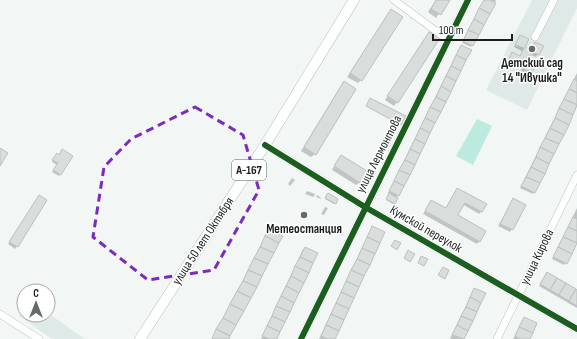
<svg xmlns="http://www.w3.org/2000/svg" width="577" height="339" font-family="'Sofia Sans Condensed',sans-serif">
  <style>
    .built { fill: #dfeae8 }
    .green { fill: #bceade }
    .shadow { fill: #0003 }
    .building { fill: #d9dddc; stroke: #bcc0bf }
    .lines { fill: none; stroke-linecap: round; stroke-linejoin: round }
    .minor-casing { stroke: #bdc0bf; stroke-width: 8 }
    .highway-casing { stroke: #bdc0bf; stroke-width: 11 }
    .minor { stroke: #fdfefe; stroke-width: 7 }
    .highway { stroke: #fdfefe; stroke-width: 10 }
    .cycleway-casing { stroke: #fff; stroke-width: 8 }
    .cycleway { stroke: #1b5e20; stroke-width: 6 }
    .marked { fill: none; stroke: #7b2cbf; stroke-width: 3; stroke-dasharray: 8 5; stroke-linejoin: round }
    .poi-dot { fill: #666a69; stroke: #fff; stroke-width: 1.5 }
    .labels { text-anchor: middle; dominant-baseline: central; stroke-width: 3; stroke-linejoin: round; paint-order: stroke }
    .shield { fill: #fff; stroke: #5f6261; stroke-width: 1 }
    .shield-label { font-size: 12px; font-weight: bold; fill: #1b1e1d }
    .poi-label { font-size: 13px; font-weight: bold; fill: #1b1e1d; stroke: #fff }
    .street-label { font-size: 13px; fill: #1b1e1d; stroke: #fff }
  </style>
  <rect width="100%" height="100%" fill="#f2f7f5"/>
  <!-- built -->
  <g class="built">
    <polygon points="532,0 577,0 577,8 527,110 486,90"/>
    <polygon points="24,309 24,315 48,315 48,313 85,339 52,339 19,316"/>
  </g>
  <!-- green -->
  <polygon class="green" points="477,119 492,126 473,165 456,156"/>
  <!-- shadow -->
  <g class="shadow">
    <polygon points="436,0 449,0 436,18 428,12"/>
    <polygon points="484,0 496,0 471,47 462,43"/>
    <polygon points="391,10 361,80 358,83 347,77"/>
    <polygon points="429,33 397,102 394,106 385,100"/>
    <polygon points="520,36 524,48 530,50 535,43 542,47 536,57 530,54 527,61 531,72 529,74 521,71 524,63 518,61 514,67 506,63 512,54 520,57 522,51 514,47"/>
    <polygon points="460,47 398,195 393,204 386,200 390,194 388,193"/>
    <polygon points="577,73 577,106 533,194 520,188"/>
    <polygon points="341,86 315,154 311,157 301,151"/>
    <polygon points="61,152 60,175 59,176 52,172 57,165 52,162 55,156 59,156"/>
    <polygon points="338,160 364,177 366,186 365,187 359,183 356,185 332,170"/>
    <polygon points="292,178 295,180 290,186 288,184"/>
    <polygon points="457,189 481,212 479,214 462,204 456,215 479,241 477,244 423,214 431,201 445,209"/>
    <polygon points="307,191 315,194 314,196 313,197 305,194"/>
    <polygon points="317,195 321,198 321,199 316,197"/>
    <polygon points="328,195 335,203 334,204 325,199"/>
    <polygon points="39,196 46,200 15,249 8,244"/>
    <polygon points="513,200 525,206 510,232 498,226"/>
    <polygon points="325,207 328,208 324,215 321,214"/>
    <polygon points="577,208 577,240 564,265 552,259"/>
    <polygon points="372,227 334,339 319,339 371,229"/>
    <polygon points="268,230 228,339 212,339 247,273"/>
    <polygon points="305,248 276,339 261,339 303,249"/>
    <polygon points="546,275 577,291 577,308 539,286"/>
    <polygon points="473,291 484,294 463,339 450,339"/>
    <polygon points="524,318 529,339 513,339 523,320"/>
  </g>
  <!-- building -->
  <g class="building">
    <polygon points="436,0 450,0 441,15 431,9"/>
    <polygon points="484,0 490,0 496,3 490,14 479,8"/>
    <polygon points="479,8 490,14 484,25 474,19"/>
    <polygon points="391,9 403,17 362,81 350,73"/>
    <polygon points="474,19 484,25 479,35 468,30"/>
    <polygon points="468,30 479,35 473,46 463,41"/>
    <polygon points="429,32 440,38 398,103 387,96"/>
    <polygon points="520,35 529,39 525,47 531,50 535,42 544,46 539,55 532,52 529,60 536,64 532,73 522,68 526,61 520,59 517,65 508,61 512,52 520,56 524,48 515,45"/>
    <polygon points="461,45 472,50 466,60 456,55"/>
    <polygon points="456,55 466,60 461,71 451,66"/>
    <polygon points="451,66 461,71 456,81 446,76"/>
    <polygon points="446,76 456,81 451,92 441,86"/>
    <polygon points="574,79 577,81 577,93 569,89"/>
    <polygon points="344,81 356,89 316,155 304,147"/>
    <polygon points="441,86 451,92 446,102 436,97"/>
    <polygon points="569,89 577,93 577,105 564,99"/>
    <polygon points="436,97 446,102 441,112 430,107"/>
    <polygon points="370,98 406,116 401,125 366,106"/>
    <polygon points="564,99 577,105 573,115 559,108"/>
    <polygon points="430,107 441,112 435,123 425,118"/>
    <polygon points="559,108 573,115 569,125 555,118"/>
    <polygon points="425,118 435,123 430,133 420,128"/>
    <polygon points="555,118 569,125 564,135 550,128"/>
    <polygon points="420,128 430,133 425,144 415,139"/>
    <polygon points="550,128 564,135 559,144 545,138"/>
    <polygon points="545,138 559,144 554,154 540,147"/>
    <polygon points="415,139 425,144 420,154 410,149"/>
    <polygon points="540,147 554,154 549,164 536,157"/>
    <polygon points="0,148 8,153 0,166"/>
    <polygon points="62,149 73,156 61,175 53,170 58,163 52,160 57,153 59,155"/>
    <polygon points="410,149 420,154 415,165 405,160"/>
    <polygon points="341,155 367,171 360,183 334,166"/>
    <polygon points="536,157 549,164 545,174 531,167"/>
    <polygon points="405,160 415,165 410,175 399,170"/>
    <polygon points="531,167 545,174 540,183 526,177"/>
    <polygon points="399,170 410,175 404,186 394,181"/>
    <polygon points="366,173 373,177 367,187 360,183"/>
    <polygon points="526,177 540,183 535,193 521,186"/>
    <polygon points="394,181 404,186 399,196 389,191"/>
    <polygon points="457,188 487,204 482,212 465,203 458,215 486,231 480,242 425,211 431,200 446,208"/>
    <polygon points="328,193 338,199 336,204 325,198"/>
    <polygon points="389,193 398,198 395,204 386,199"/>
    <polygon points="39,195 47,200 18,247 9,242"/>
    <polygon points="513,198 526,205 513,230 500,224"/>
    <polygon points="573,217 577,219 577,231 568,227"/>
    <polygon points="372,226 385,232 380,243 367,237"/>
    <polygon points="568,227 577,231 577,243 563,237"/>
    <polygon points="268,228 283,236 279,243 265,236"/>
    <polygon points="265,236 279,243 274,253 260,247"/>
    <polygon points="367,237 380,243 375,254 362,248"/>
    <polygon points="563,237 577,243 572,254 558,247"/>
    <polygon points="395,240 401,243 397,250 391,246"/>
    <polygon points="260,247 274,253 268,264 254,258"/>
    <polygon points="305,247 318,253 313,263 300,257"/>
    <polygon points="558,247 572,254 567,264 553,257"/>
    <polygon points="362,248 375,254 370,265 357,259"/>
    <polygon points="408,250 415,254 410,262 404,258"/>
    <polygon points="421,256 428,259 424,266 418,263"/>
    <polygon points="300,257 313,263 309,273 295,266"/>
    <polygon points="254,258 268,264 262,276 248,270"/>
    <polygon points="357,259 370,265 364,276 351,270"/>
    <polygon points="295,266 309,273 304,283 291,276"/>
    <polygon points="443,267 449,270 445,279 438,275"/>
    <polygon points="248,270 262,276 257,287 243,281"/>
    <polygon points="351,270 364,276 359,287 346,281"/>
    <polygon points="547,272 557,278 550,290 540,284"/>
    <polygon points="291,276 304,283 299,293 286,286"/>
    <polygon points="557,278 566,283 559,295 550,290"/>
    <polygon points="243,281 257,287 251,298 237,291"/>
    <polygon points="346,281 359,287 354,298 341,292"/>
    <polygon points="566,283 576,289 569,301 559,295"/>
    <polygon points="286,286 299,293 294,303 281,296"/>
    <polygon points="474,288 486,293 481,303 470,297"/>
    <polygon points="576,289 577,290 577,306 569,301"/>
    <polygon points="237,291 251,298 244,311 230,304"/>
    <polygon points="341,292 354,298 349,309 336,303"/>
    <polygon points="281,296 294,303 290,312 276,306"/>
    <polygon points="470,297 481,303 477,312 466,307"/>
    <polygon points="336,303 349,309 344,320 331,314"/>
    <polygon points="230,304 244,311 236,325 223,318"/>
    <polygon points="276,306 290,312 285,322 272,316"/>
    <polygon points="466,307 477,312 473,321 461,316"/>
    <polygon points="331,314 344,320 339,331 326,325"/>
    <polygon points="272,316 285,322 280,332 267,326"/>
    <polygon points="461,316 473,321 468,331 457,325"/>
    <polygon points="524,317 537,323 533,333 519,327"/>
    <polygon points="223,318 236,325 230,336 216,329"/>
    <polygon points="326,325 339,331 335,339 327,339 321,336"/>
    <polygon points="457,325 468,331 464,339 452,335"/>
    <polygon points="267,326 280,332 277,339 269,339 262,336"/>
    <polygon points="519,327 533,333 530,339 520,339 515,336"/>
    <polygon points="216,329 230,336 229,339 212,339"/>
  </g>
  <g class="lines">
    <!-- minor casing -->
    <g class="minor-casing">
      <g id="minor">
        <polyline points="394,0 448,40"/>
        <polyline points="535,37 554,0"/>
        <polyline points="265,145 365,207 577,329"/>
        <polyline points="0,314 39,339"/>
        <polyline points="301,339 468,0"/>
        <polyline points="497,339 577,175"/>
      </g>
    </g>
    <!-- highway casing -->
    <g class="highway-casing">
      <polyline id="highway" points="140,339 265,145 354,0"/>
    </g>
    <!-- minor -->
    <use href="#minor" class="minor"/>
    <!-- highway -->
    <use href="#highway" class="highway"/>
    <!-- cycleway casing -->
    <g class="cycleway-casing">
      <g id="cycleway">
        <polyline points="265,145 365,207 577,329"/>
        <polyline points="301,339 468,0"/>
      </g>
    </g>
    <!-- cycleway -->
    <use href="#cycleway" class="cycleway"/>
  </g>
  <!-- marked area -->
  <path class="marked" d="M 195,107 L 243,135 L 259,190 L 214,270 L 148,280 L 93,237 L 104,167 L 131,139 Z"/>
  <!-- markers -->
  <g class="poi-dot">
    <circle cx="532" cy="49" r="4"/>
    <circle cx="304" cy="215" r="4"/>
  </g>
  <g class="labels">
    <!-- shield labels -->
    <rect class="shield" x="232" y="160" width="34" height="20" rx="3"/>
    <g class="shield-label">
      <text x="249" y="170">А-167</text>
    </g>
    <!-- poi labels -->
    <g class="poi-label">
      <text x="532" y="63">Детский сад<tspan x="532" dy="15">14 "Ивушка"</tspan></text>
      <text x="304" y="229">Метеостанция</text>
    </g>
    <!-- street labels -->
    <g class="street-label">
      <text transform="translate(379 154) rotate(-63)">улица Лермонтова</text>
      <text transform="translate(426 229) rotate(30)">Кумской переулок</text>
      <text transform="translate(203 241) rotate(-57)">улица 50 лет Октября</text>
      <text transform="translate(537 257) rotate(-64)">улица Кирова</text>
    </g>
  </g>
  <!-- north arrow -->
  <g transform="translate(36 303)"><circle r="19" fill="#ffffff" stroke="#a4a5a5"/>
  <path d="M0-3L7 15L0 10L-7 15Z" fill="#666a69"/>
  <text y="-6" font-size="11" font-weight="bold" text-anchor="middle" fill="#1b1e1d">С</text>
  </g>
  <!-- scale -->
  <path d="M433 34v6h79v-6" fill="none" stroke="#1b1e1d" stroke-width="2"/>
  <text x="439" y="34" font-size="12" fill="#1b1e1d" stroke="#ffffff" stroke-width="3" paint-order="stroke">100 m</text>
</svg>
